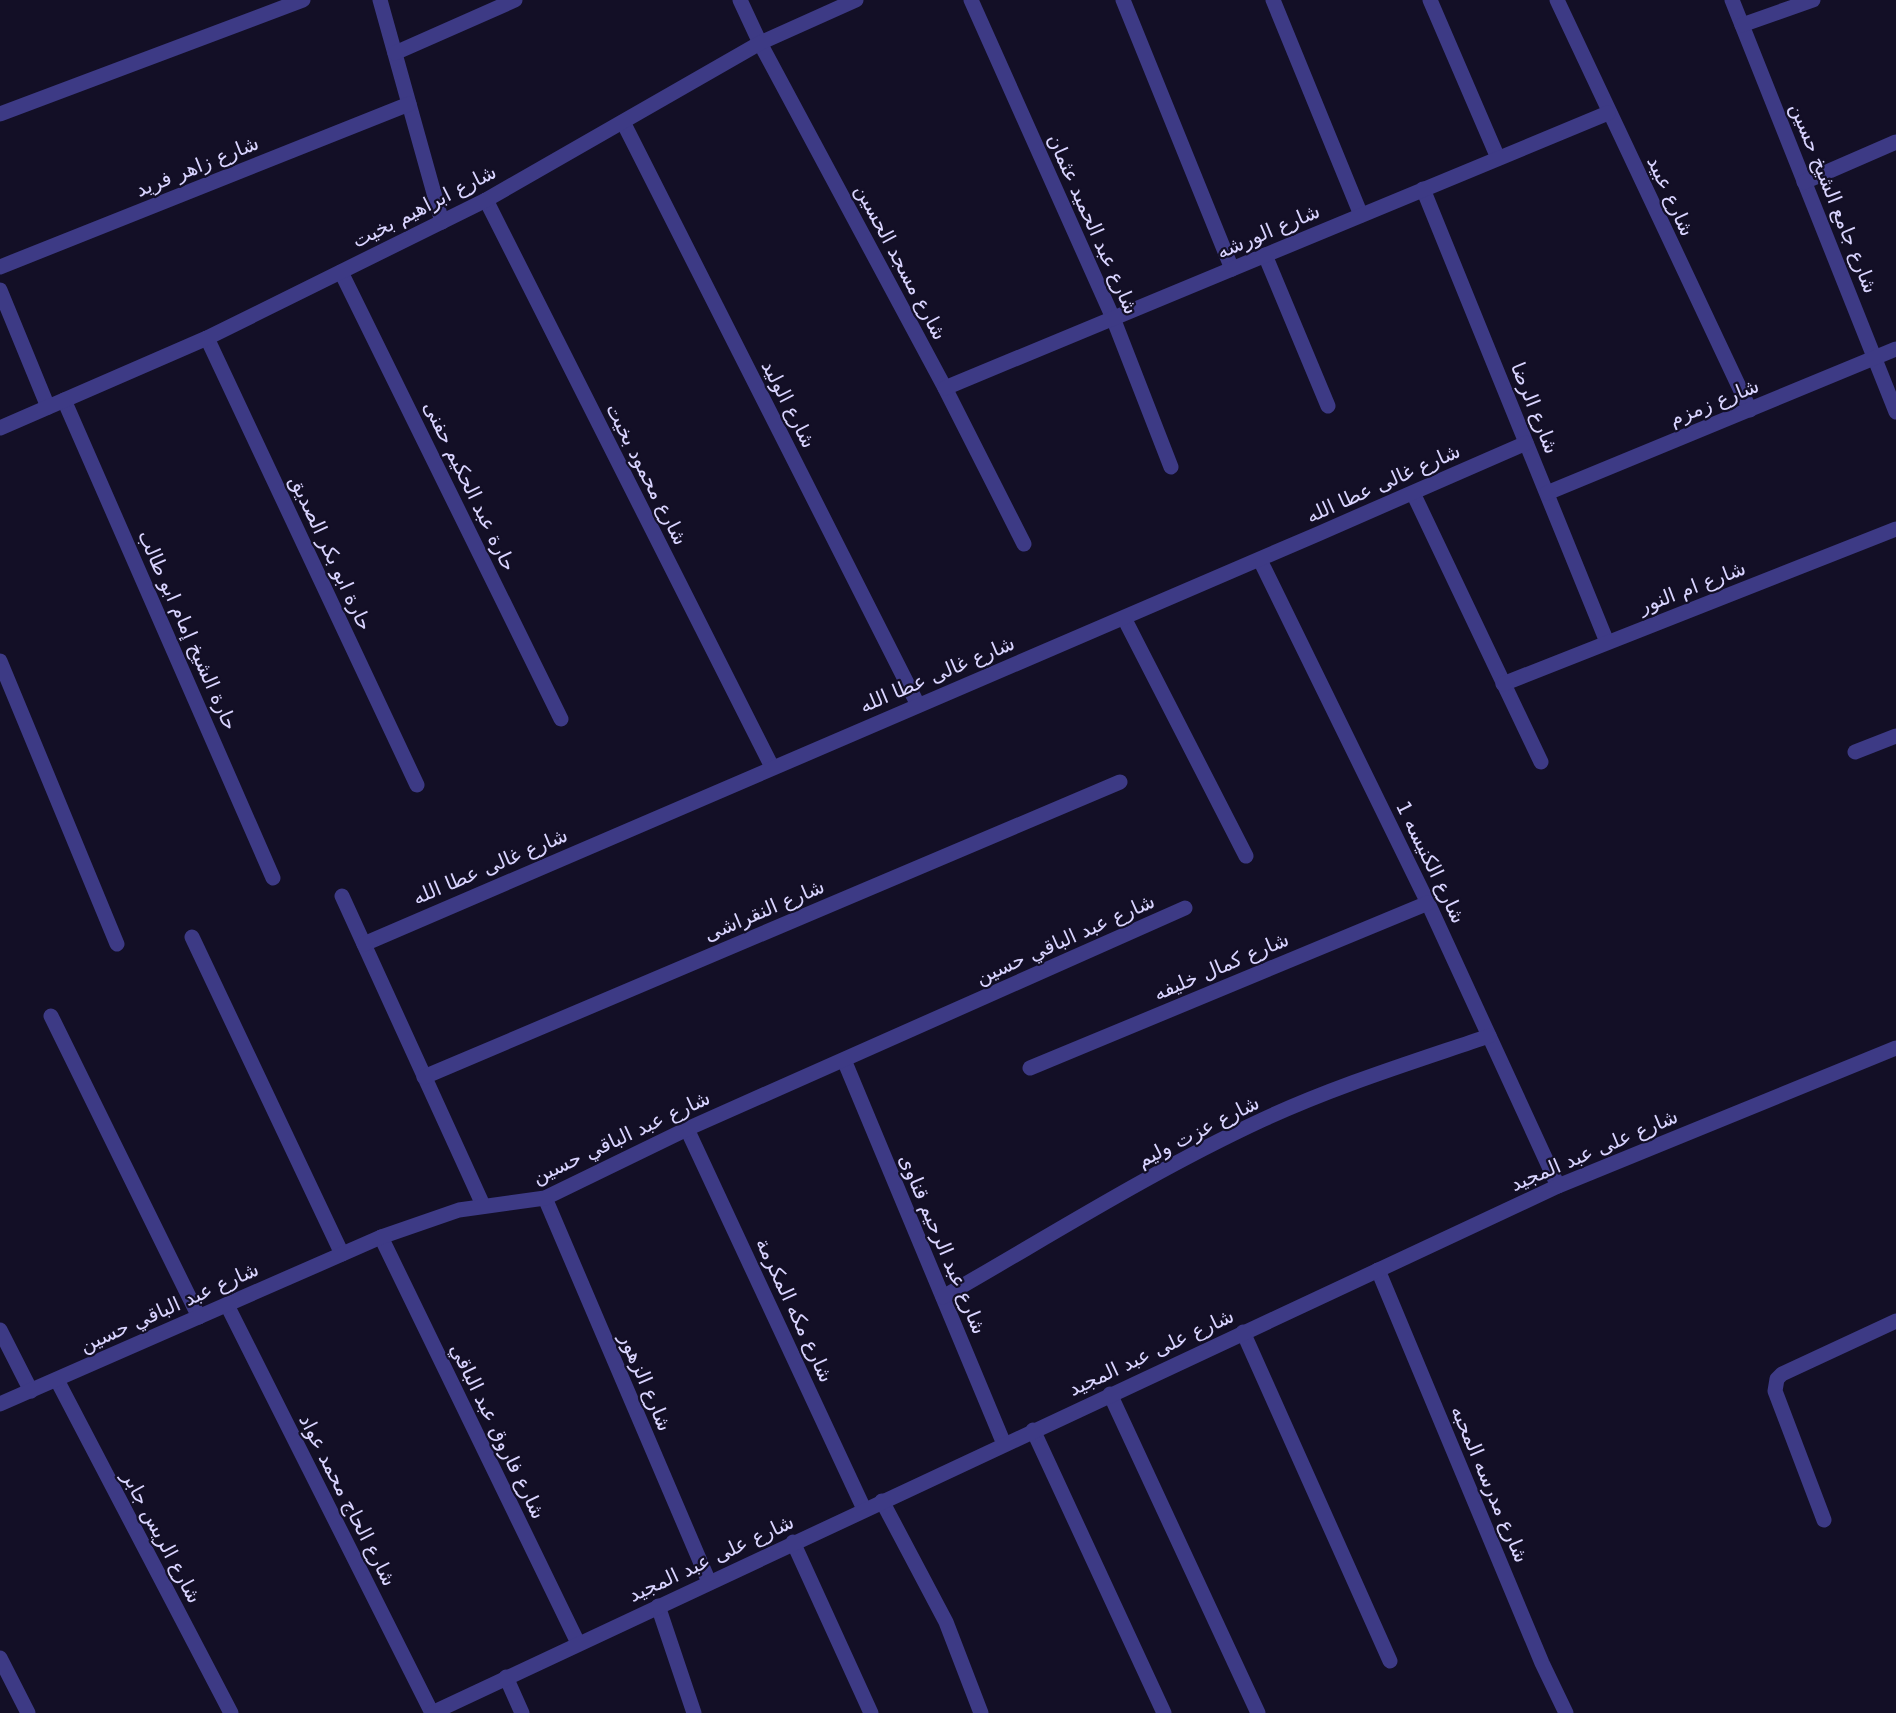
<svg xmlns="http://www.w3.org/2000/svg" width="1896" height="1713" font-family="'DejaVu Sans',Cairo,sans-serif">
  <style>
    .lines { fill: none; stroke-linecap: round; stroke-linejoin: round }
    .minor { stroke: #3d3a85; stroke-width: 15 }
    .labels { text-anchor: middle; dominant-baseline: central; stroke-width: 4.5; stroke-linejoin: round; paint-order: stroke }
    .street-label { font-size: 20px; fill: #d9d4ff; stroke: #130f26 }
  </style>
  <rect width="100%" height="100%" fill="#130f26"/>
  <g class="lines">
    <!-- minor -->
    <g class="minor">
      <polyline points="380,0 442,222"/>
      <polyline points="740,0 760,43 945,388 1024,544"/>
      <polyline points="971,0 1113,318 1171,467"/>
      <polyline points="1123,0 1232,269"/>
      <polyline points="1273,0 1361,215"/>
      <polyline points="1430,0 1498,158"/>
      <polyline points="1557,0 1750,410"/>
      <polyline points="1732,0 1896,412"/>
      <polyline points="1742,25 1813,0"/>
      <polyline points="395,53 515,0"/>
      <polyline points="0,114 303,0"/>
      <polyline points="623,122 918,705"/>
      <polyline points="1804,182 1896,142"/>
      <polyline points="1423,189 1607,642"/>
      <polyline points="486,200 772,767"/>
      <polyline points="1265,255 1328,406"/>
      <polyline points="0,267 409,104"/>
      <polyline points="341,272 561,719"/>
      <polyline points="0,290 48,407"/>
      <polyline points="207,338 417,785"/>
      <polyline points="945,388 1608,113"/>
      <polyline points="64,400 273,878"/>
      <polyline points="0,428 207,338 486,200 760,43 856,0"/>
      <polyline points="1413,493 1541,762"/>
      <polyline points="1547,493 1896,349"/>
      <polyline points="1260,560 1428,903 1558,1186"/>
      <polyline points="1124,618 1246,856"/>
      <polyline points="0,661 117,944"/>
      <polyline points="1503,684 1896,529"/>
      <polyline points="1855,752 1896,736"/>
      <polyline points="342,896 483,1205"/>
      <polyline points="192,937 342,1254"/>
      <path d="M 364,944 C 751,776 1140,613 1526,443"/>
      <polyline points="51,1016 199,1317"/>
      <polyline points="844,1060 1004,1444"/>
      <polyline points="1030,1068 1428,903"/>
      <polyline points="424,1077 1120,782"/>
      <polyline points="687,1129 864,1509"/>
      <polyline points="545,1198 709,1582"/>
      <polyline points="381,1237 578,1643"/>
      <polyline points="1378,1270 1542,1663 1566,1713"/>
      <path d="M 943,1297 C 1048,1237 1152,1171 1262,1120 C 1335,1086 1413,1062 1489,1036"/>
      <polyline points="227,1305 432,1713"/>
      <polyline points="0,1330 31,1391"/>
      <polyline points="1243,1332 1390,1661"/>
      <polyline points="57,1380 231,1713"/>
      <polyline points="1110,1394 1258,1713"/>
      <polyline points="0,1404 381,1237 459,1210 545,1198 687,1129 1185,908"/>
      <polyline points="1033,1430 1164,1713"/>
      <polyline points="882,1501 946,1622 981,1713"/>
      <polyline points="1824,1520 1775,1391 1777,1379 1782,1374 1896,1321"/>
      <polyline points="793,1542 871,1713"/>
      <polyline points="658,1606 694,1713"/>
      <polyline points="0,1658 28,1713"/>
      <polyline points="506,1677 522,1713"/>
      <polyline points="432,1713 1558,1186 1896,1048"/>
    </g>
  </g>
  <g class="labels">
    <!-- street labels -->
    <g class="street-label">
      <text transform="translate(197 166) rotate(-22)">شارع زاهر فريد</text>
      <text transform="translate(1671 196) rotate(65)">شارع عبيد</text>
      <text transform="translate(1834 198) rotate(68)">شارع جامع الشيخ حسين</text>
      <text transform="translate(424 206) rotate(-27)">شارع ابراهيم بخيت</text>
      <text transform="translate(1093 224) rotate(66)">شارع عبد الحميد عثمان</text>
      <text transform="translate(1268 231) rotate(-23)">شارع الورشه</text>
      <text transform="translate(901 262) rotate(62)">شارع مسجد الحسين</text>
      <text transform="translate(1714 402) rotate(-22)">شارع زمزم</text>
      <text transform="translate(789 404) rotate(63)">شارع الوليد</text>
      <text transform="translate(1535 408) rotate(68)">شارع الرضا</text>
      <text transform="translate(647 474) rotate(63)">شارع محمود بخيت</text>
      <text transform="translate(1383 483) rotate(-24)">شارع غالى عطا الله</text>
      <text transform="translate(470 486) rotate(64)">حارة عبد الحكيم حفنى</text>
      <text transform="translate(331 553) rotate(65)">حارة ابو بكر الصديق</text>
      <text transform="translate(1692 587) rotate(-21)">شارع ام النور</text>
      <text transform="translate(188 630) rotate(66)">حارة الشيخ إمام ابو طالب</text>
      <text transform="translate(937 674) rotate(-23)">شارع غالى عطا الله</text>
      <text transform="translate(1431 862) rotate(64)">شارع الكنيسه 1</text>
      <text transform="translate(490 866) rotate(-23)">شارع غالى عطا الله</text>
      <text transform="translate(764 910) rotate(-23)">شارع النقراشى</text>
      <text transform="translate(1065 939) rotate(-24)">شارع عبد الباقي حسين</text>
      <text transform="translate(1221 966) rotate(-23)">شارع كمال خليفه</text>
      <text transform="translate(1198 1131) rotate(-27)">شارع عزت وليم</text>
      <text transform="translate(621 1137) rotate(-25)">شارع عبد الباقي حسين</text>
      <text transform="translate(1594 1150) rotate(-23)">شارع على عبد المجيد</text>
      <text transform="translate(943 1244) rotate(67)">شارع عبد الرحيم قناوى</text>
      <text transform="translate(169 1307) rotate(-24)">شارع عبد الباقي حسين</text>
      <text transform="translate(795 1310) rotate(65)">شارع مكه المكرمة</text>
      <text transform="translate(1151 1352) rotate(-25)">شارع على عبد المجيد</text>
      <text transform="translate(646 1382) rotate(67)">شارع الزهور</text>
      <text transform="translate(498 1431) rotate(64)">شارع فاروق عبد الباقي</text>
      <text transform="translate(1490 1484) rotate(67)">شارع مدرسه المحبه</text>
      <text transform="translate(348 1500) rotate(63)">شارع الحاج محمد عواد</text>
      <text transform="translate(162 1537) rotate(62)">شارع الريس جابر</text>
      <text transform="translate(711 1558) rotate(-25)">شارع على عبد المجيد</text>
    </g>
  </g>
</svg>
